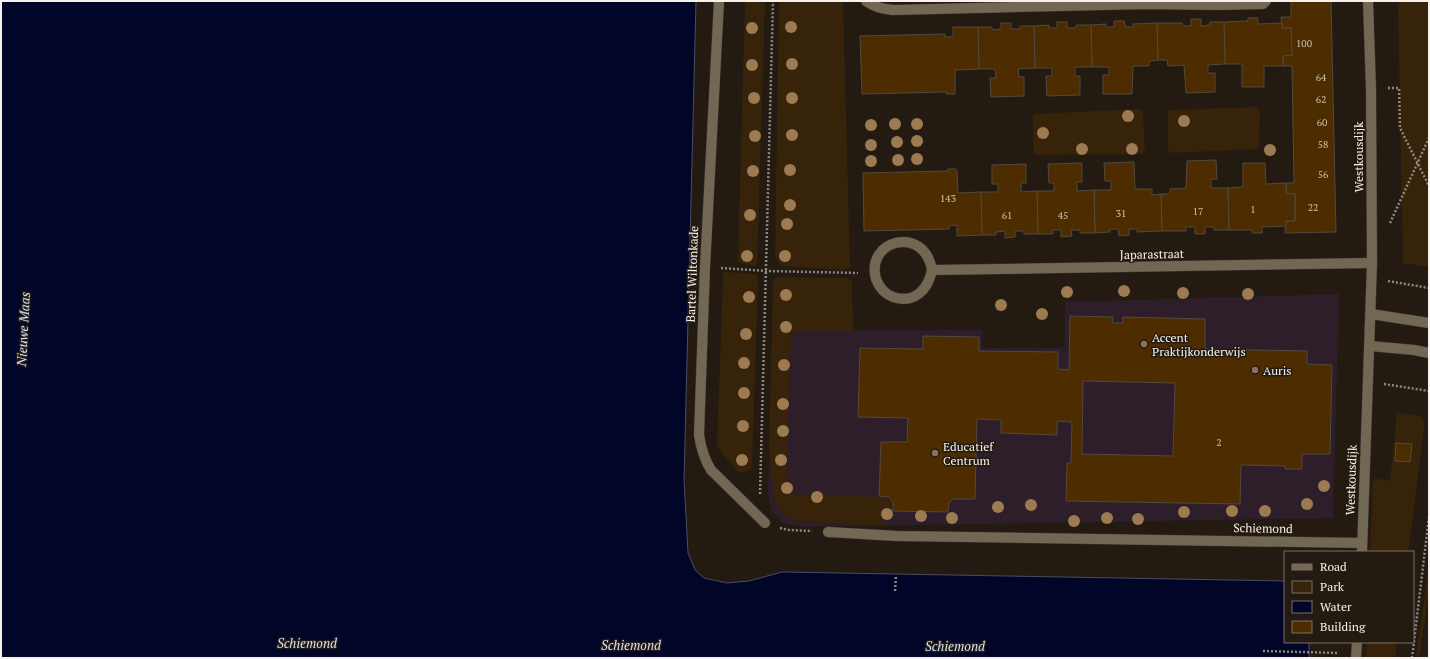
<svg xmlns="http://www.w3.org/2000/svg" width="1430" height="659" font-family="'PT Serif',serif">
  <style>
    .education { fill: #2d1e29 }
    .green { fill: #372309 }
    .water { fill: #010528; stroke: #4b4c62 }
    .building { fill: #4d2d00; stroke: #52493f; fill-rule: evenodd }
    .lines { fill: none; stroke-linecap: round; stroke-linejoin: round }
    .street-casing { stroke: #3c352c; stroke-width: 11 }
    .path { stroke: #8f8880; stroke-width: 2.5; stroke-dasharray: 2 2; stroke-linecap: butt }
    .street { stroke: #716752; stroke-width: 10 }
    .tree { fill: #9c7a52 }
    .education-dot { fill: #8d6e63; stroke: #231b12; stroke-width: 1.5 }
    .labels { text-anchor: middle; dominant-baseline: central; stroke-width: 3; stroke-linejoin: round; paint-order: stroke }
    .number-label { font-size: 10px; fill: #ccc1b0 }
    .street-label { font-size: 12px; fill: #f7f2eb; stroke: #231b12 }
    .poi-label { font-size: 12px; fill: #f7f2eb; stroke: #231b12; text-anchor: start }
    .water-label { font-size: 13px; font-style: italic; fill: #d3e0fc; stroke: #231b12 }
  </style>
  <rect width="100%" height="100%" fill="#231b12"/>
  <!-- education -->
  <polygon class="education" points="1339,294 1333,518 804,527 783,523 771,510 768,493 774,330 983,330 982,348 1065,348 1065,302"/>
  <!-- green -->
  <g class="green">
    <polygon points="745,1 765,1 757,263 755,266 740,263 738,260"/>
    <polygon points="779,1 843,1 850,267 846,270 782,266 775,258"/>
    <polygon points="1398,1 1429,1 1429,267 1403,263"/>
    <polygon points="1256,107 1260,111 1259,146 1256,149 1171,153 1168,150 1168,112 1171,110"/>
    <polygon points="1140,109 1143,113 1145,151 1142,154 1037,155 1034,153 1033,117 1035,114"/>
    <polygon points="725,272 756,274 758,279 752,468 749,471 738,472 719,449 717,445 723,275"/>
    <polygon points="777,277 847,278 852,282 853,332 791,331 786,494 885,497 892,502 892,511 884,509 882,526 803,522 786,517 775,502 769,447 773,281"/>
    <polygon points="1397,413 1421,416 1425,422 1408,552 1370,552 1373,478 1390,481"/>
    <polygon points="1429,564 1429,591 1419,658 1416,658"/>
    <polygon points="1367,642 1397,642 1395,658 1366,658"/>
  </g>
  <!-- water -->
  <polygon class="water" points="1,1 696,1 684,480 688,553 695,570 704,578 727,583 749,581 782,572 1285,581 1285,642 1309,642 1309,658 1,658"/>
  <!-- building -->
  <g class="building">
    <polygon points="1291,1 1331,1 1336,232 1285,233 1286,221 1295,221 1295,194 1286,194 1286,183 1294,183 1292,66 1283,66 1283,56 1292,55 1291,28 1282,28 1281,17 1291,17"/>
    <polygon points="1248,18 1258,18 1258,24 1282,23 1282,28 1291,28 1292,55 1283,56 1283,66 1264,66 1264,87 1242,87 1242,64 1225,64 1224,22 1248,21"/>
    <polygon points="1191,19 1201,19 1201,26 1210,25 1210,22 1224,22 1225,64 1208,65 1208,73 1215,73 1215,92 1186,93 1184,65 1168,66 1167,60 1158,60 1157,23 1182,23 1182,26 1191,26"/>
    <polygon points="1114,21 1124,21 1126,27 1133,27 1133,24 1157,23 1158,60 1149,61 1149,66 1133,66 1132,94 1103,94 1103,75 1109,75 1109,67 1092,67 1091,25 1106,24 1106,27 1114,27"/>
    <polygon points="1057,22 1067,22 1067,28 1076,28 1076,25 1091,25 1092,67 1075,67 1075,76 1080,76 1080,95 1047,96 1046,76 1052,76 1052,68 1035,68 1034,26 1049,25 1049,28 1057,28"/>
    <polygon points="1001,23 1011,23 1011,29 1020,29 1020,26 1034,26 1035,68 1018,69 1019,77 1024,77 1024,96 991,97 990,78 996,78 995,69 979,69 978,27 992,27 992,30 1001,29"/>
    <polygon points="953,27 978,27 979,69 955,70 955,94 946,94 946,92 862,94 860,36 945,34 945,37 953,37"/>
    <polygon points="1216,160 1217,179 1211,179 1211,188 1228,188 1229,230 1214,230 1214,227 1205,227 1205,234 1195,234 1195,227 1186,227 1186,231 1162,231 1161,194 1170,194 1170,189 1186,188 1187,161"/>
    <polygon points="1134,162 1135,189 1152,189 1152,195 1161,194 1162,231 1137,232 1137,229 1129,229 1129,235 1119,236 1118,229 1110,229 1110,232 1095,233 1094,190 1111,190 1111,181 1105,181 1104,163"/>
    <polygon points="1082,163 1082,182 1077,182 1077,191 1094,190 1095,233 1080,233 1080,230 1071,230 1072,236 1061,237 1061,230 1053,230 1053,234 1038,234 1037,191 1054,191 1054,183 1049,183 1048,164"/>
    <polygon points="1243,163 1265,163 1266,184 1286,183 1286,194 1295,194 1295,221 1286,221 1286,226 1262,227 1262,233 1252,233 1252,230 1229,230 1228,188 1243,187"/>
    <polygon points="1026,164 1026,183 1021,183 1021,192 1037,191 1038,234 1024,234 1024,231 1015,231 1015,237 1005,238 1005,231 996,232 996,235 982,235 981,192 998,192 998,184 992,184 992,165"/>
    <polygon points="948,169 956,169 957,171 958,193 981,192 982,235 957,236 957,225 949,226 949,229 864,231 863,173 948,171"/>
    <path d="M 1070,316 L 1113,317 L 1112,323 L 1123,323 L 1123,317 L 1205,319 L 1205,349 L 1307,351 L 1307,364 L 1332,365 L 1330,454 L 1302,454 L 1302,469 L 1285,469 L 1285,466 L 1241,465 L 1240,504 L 1066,501 L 1067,463 L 1071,463 L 1072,422 L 1057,421 L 1057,435 L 1001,433 L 1001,420 L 977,419 L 975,499 L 953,499 L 949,503 L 948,512 L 893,511 L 893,502 L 889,497 L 879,496 L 881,442 L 907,442 L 908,418 L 858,417 L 860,348 L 923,349 L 923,336 L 979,337 L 979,351 L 1058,352 L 1058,369 L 1069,370 ZM 1083,381 L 1175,383 L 1173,456 L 1082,454 Z"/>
    <polygon points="1396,443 1412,444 1410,462 1395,461"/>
  </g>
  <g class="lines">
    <!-- street casing -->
    <g class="street-casing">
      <g id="street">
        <path d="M 719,1 L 705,267 L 699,435 C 701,448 704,459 711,470 L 765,523"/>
        <path d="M 866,1 C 874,7 882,9 893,10 L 1146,4 L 1218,5 L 1263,4 L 1266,1"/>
        <path d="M 932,270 C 928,290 914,304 893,297 C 885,294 879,287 876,279 C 865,240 924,224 932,270 L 1372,263"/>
        <polyline points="1371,314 1429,323"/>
        <polyline points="1370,346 1414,350 1429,353"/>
        <polyline points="828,532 897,536 1362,543"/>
        <polyline points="1362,552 1372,263 1371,89 1368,1"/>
        <polyline points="1356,658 1357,642"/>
      </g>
    </g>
    <!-- path -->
    <g class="path">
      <polyline points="1388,88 1399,88 1400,128 1429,186"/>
      <polyline points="1390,223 1429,138"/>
      <polyline points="721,268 767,271 858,273"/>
      <polyline points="1388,281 1429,288"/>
      <polyline points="1384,384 1429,391"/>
      <polyline points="760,494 773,1"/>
      <polyline points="780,528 789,530 812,531"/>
      <polyline points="895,591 896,575"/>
      <polyline points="1263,651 1339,653"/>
      <polyline points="1412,658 1429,517"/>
    </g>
    <!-- street -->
    <use href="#street" class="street"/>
  </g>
  <!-- trees -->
  <g class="tree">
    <circle cx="791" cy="27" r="6"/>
    <circle cx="752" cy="28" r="6"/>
    <circle cx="792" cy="64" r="6"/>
    <circle cx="752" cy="65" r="6"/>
    <circle cx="754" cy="98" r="6"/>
    <circle cx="792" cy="98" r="6"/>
    <circle cx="1128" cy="116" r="6"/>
    <circle cx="1184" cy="121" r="6"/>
    <circle cx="895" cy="124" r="6"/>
    <circle cx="917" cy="124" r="6"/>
    <circle cx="871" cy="125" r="6"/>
    <circle cx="1043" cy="133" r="6"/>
    <circle cx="792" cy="135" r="6"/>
    <circle cx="755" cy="136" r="6"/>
    <circle cx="917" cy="141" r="6"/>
    <circle cx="897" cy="142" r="6"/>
    <circle cx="871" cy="145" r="6"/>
    <circle cx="1082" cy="149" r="6"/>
    <circle cx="1132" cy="149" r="6"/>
    <circle cx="1270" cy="150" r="6"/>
    <circle cx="917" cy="159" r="6"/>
    <circle cx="898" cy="160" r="6"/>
    <circle cx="871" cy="161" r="6"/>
    <circle cx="790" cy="170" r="6"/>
    <circle cx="753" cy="171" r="6"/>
    <circle cx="790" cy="205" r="6"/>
    <circle cx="750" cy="215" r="6"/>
    <circle cx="787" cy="224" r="6"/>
    <circle cx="747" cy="256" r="6"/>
    <circle cx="785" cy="256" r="6"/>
    <circle cx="1124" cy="291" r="6"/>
    <circle cx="1067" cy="292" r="6"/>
    <circle cx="1183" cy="293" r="6"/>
    <circle cx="1248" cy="294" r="6"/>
    <circle cx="786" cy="295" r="6"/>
    <circle cx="749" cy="297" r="6"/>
    <circle cx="1001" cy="305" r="6"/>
    <circle cx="1042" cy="314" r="6"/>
    <circle cx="786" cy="327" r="6"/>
    <circle cx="746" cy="334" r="6"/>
    <circle cx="744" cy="363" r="6"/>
    <circle cx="784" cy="365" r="6"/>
    <circle cx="744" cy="393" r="6"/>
    <circle cx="783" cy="404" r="6"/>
    <circle cx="743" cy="426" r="6"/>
    <circle cx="783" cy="431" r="6"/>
    <circle cx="742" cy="460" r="6"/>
    <circle cx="781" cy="460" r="6"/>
    <circle cx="1324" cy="486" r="6"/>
    <circle cx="787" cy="488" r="6"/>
    <circle cx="817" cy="497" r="6"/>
    <circle cx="1307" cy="504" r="6"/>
    <circle cx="1031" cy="505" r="6"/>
    <circle cx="998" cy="507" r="6"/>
    <circle cx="1232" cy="511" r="6"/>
    <circle cx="1265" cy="511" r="6"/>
    <circle cx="1184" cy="512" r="6"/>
    <circle cx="887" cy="514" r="6"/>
    <circle cx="921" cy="516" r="6"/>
    <circle cx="952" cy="518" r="6"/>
    <circle cx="1107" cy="518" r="6"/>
    <circle cx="1138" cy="519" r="6"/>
    <circle cx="1074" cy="521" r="6"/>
  </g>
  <!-- markers -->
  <g class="education-dot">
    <circle cx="1144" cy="344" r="4"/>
    <circle cx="1255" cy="370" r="4"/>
    <circle cx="935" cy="453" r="4"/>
  </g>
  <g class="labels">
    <!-- number labels -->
    <g class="number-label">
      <text x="1304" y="43">100</text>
      <text x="1321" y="77">64</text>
      <text x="1321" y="99">62</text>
      <text x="1322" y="122">60</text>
      <text x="1323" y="144">58</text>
      <text x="1323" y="174">56</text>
      <text x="948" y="198">143</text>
      <text x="1313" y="207">22</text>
      <text x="1253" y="209">1</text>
      <text x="1198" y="211">17</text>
      <text x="1121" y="213">31</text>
      <text x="1007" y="215">61</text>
      <text x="1063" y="215">45</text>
      <text x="1219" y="442">2</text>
    </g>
    <!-- street labels -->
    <g class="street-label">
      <text transform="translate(1358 157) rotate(-90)">Westkousdijk</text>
      <text transform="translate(1152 254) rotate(-1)">Japarastraat</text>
      <text transform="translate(692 274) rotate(-88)">Bartel Wiltonkade</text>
      <text transform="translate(1351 480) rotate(-88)">Westkousdijk</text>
      <text transform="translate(1263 528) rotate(1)">Schiemond</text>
    </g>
    <!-- poi labels -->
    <g class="poi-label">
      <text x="1152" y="337">Accent<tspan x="1152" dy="14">Praktijkonderwijs</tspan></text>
      <text x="1263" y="370">Auris</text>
      <text x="943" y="446">Educatief<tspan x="943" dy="14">Centrum</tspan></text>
    </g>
    <!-- water labels -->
    <g class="water-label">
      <text transform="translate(23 329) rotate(-87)">Nieuwe Maas</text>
      <text x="307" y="643">Schiemond</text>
      <text x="631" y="645">Schiemond</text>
      <text x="955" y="646">Schiemond</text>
    </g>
  </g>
  <!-- border -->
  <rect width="1430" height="659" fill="none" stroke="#f7f2eb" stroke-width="4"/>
  <!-- legend -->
  <rect x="1284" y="551" width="130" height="92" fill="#231b12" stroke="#787169"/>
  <rect x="1292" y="564" width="20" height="6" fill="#716752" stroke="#787169"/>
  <text x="1320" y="571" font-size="12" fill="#f7f2eb">Road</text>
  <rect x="1292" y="581" width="20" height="12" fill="#372309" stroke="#787169"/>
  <text x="1320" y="591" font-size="12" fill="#f7f2eb">Park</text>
  <rect x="1292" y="601" width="20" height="12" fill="#010528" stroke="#787169"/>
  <text x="1320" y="611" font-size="12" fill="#f7f2eb">Water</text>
  <rect x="1292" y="621" width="20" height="12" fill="#4d2d00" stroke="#787169"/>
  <text x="1320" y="631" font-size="12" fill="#f7f2eb">Building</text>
</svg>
